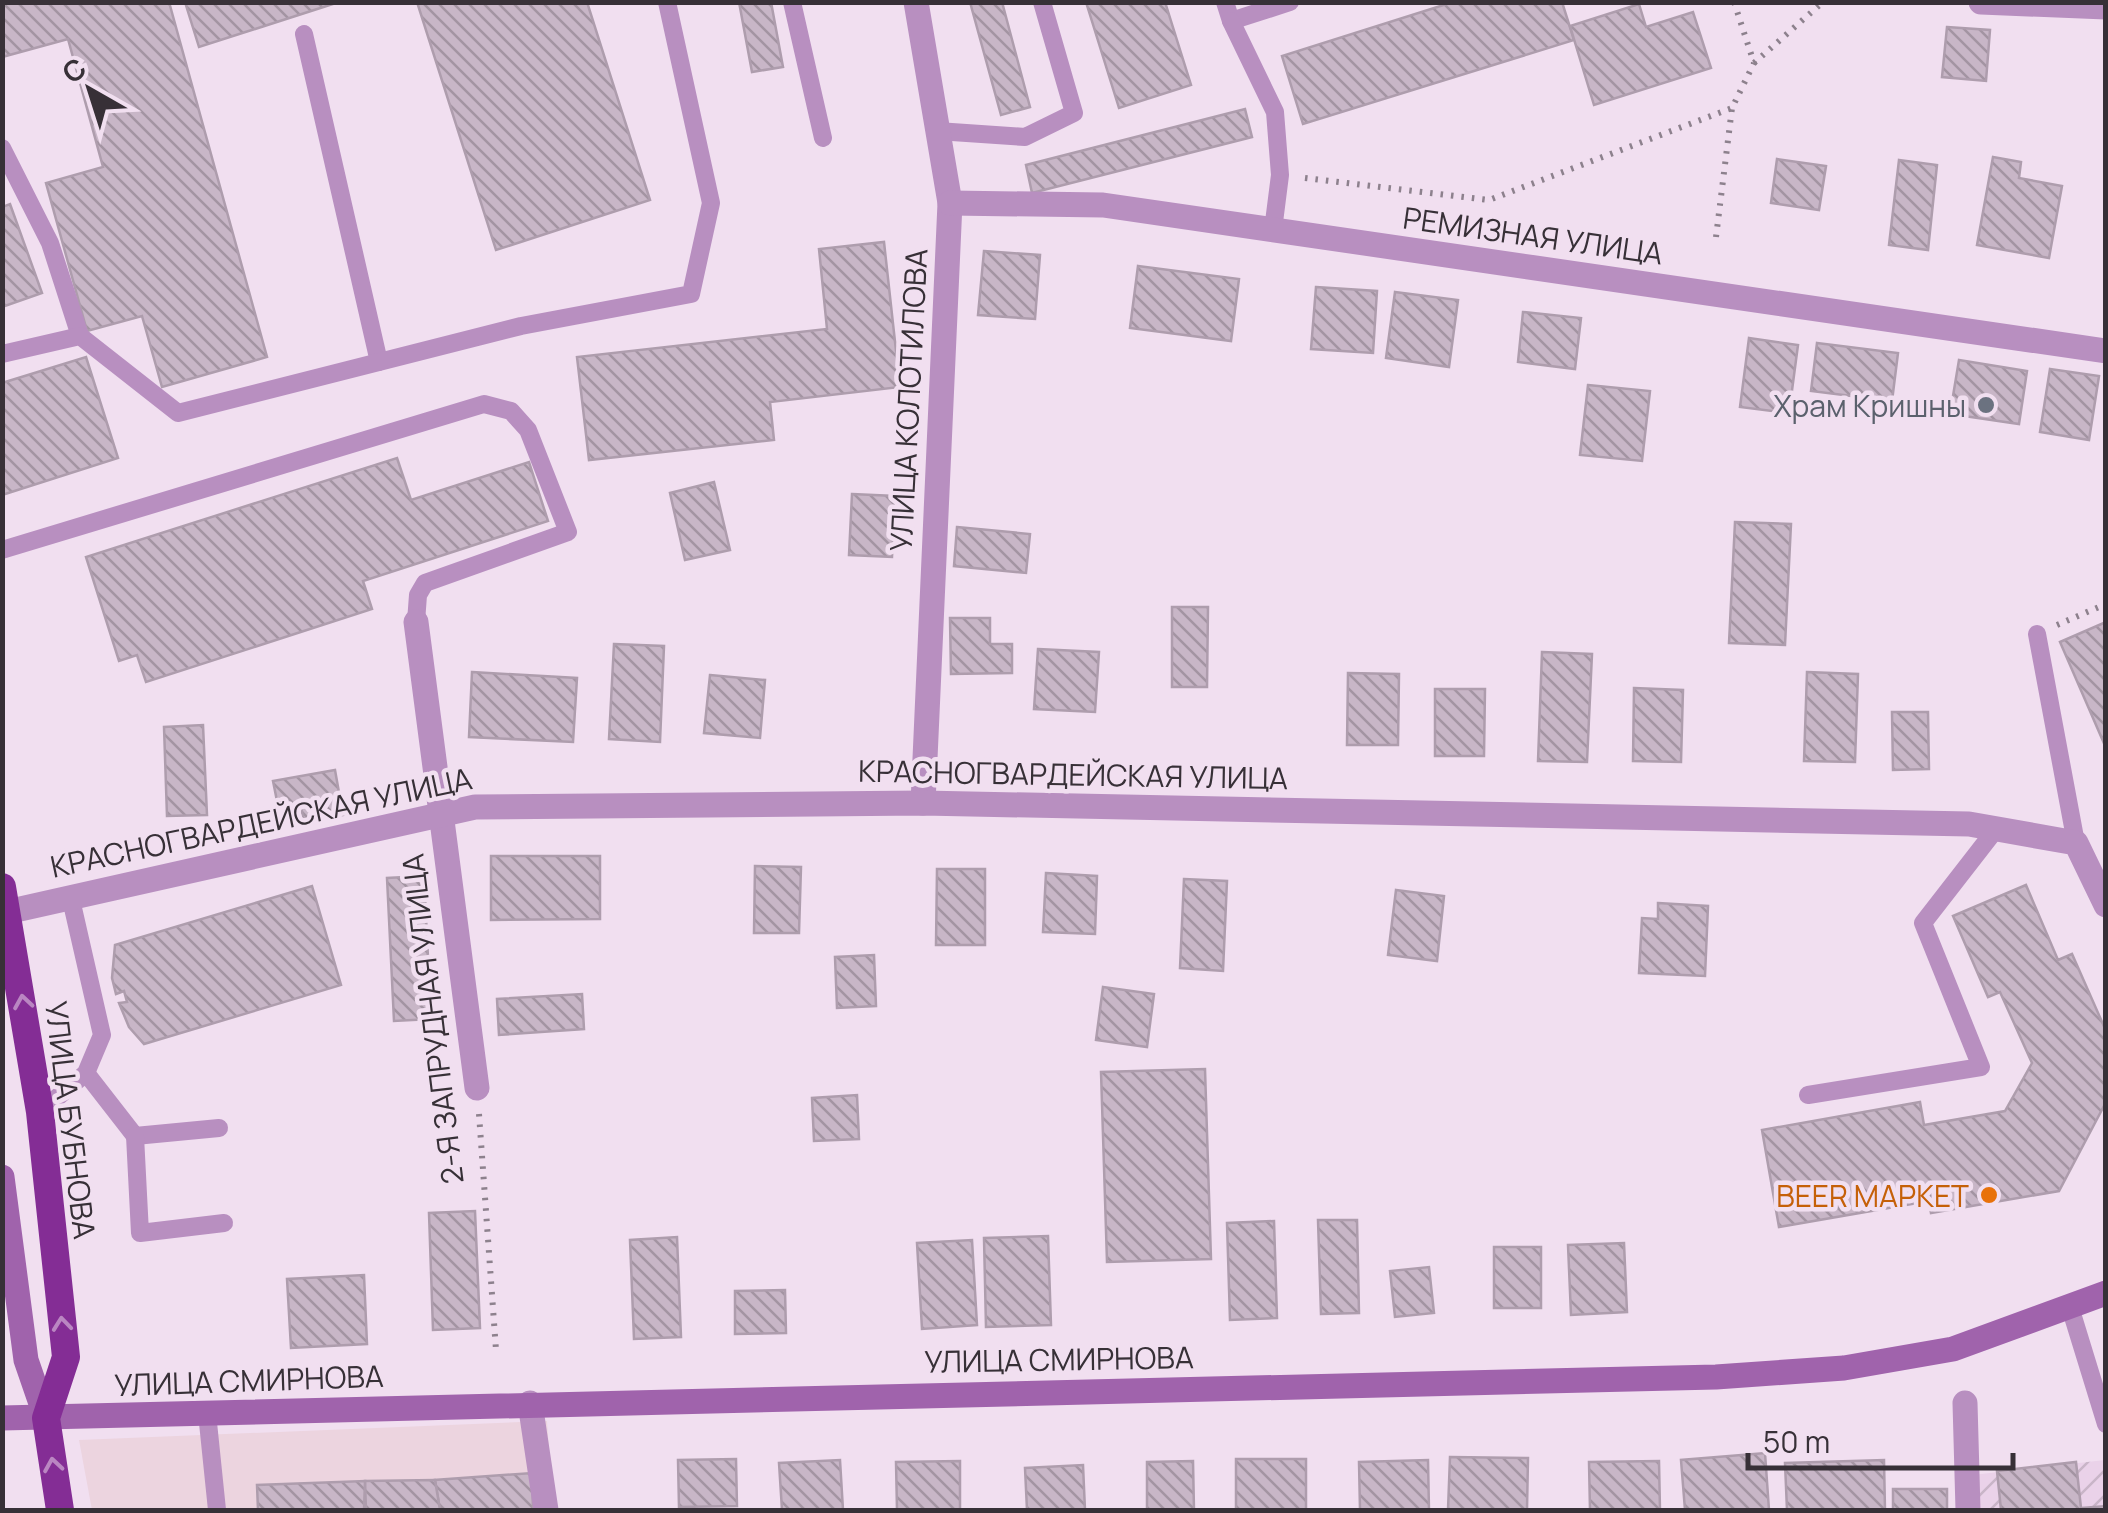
<svg xmlns="http://www.w3.org/2000/svg" width="2108" height="1513" font-family="Manrope,sans-serif">
  <style>
    .commercial { fill: #ecd4df }
    .industrial { fill: url(#industrial-furrows) }
    .building { fill: url(#building-back-hatch); stroke: #ae9dad; stroke-width: 2.5 }
    .lines { fill: none; stroke-linecap: round; stroke-linejoin: round }
    .path { stroke: #8d818d; stroke-width: 6; stroke-dasharray: 2.5 8; stroke-linecap: butt }
    .service { stroke: #b88fc0; stroke-width: 18 }
    .pedestrian { stroke: #b88fc0; stroke-width: 25 }
    .minor { stroke: #b88fc0; stroke-width: 25 }
    .secondary { stroke: #a063ac; stroke-width: 25 }
    .trunk { stroke: #842d95; stroke-width: 28 }
    .oneway { stroke: #ba86c2 }
    .worship-dot { fill: #6b7280; stroke: #f1dff0; stroke-width: 4 }
    .food-dot { fill: #e8710a; stroke: #f1dff0; stroke-width: 4 }
    .labels { text-anchor: middle; dominant-baseline: central; stroke-width: 9; stroke-linejoin: round; paint-order: stroke }
    .street-label { font-size: 30px; fill: #373037; stroke: #f1dff0 }
    .worship-label { font-size: 30px; fill: #5b616d; stroke: #f1dff0; text-anchor: end }
    .food-label { font-size: 30px; fill: #c56008; stroke: #f1dff0; text-anchor: end }
  </style>
  <defs>
    <pattern id="industrial-furrows" width="10" height="10" patternUnits="userSpaceOnUse" patternTransform="scale(2.5)"><rect width="10" height="10" fill="#ead2e9"/><path d="M-1 1l2-2M0 10L10 0M9 11l2-2" fill="none" stroke="#c9b5c8"/></pattern>
    <pattern id="building-back-hatch" width="6" height="6" patternUnits="userSpaceOnUse" patternTransform="scale(2.5)"><rect width="6" height="6" fill="#c8b6c7"/><path d="M-1 5l2 2M0 0l6 6M5-1l2 2" fill="none" stroke="#a394a2"/></pattern>
  </defs>
  <rect width="100%" height="100%" fill="#f1dff0"/>
  <!-- commercial -->
  <polygon class="commercial" points="547,1421 553,1510 92,1510 79,1440"/>
  <!-- industrial -->
  <polygon class="industrial" points="2105,1460 2105,1510 1972,1510 1972,1475"/>
  <!-- building -->
  <g class="building">
    <polygon points="2,2 169,2 267,357 162,387 142,316 87,331 46,183 103,167 68,39 2,57"/>
    <polygon points="185,2 339,2 199,47"/>
    <polygon points="417,2 587,2 650,200 496,250"/>
    <polygon points="739,2 771,2 783,67 752,72"/>
    <polygon points="970,2 1002,2 1030,107 1001,115"/>
    <polygon points="1086,2 1165,2 1191,85 1119,108"/>
    <polygon points="1453,2 1562,2 1574,40 1303,124 1282,56"/>
    <polygon points="1639,4 1646,27 1693,12 1711,68 1594,105 1570,26"/>
    <polygon points="1947,27 1990,30 1986,81 1942,77"/>
    <polygon points="1245,109 1252,137 1032,193 1026,165"/>
    <polygon points="1993,157 2021,162 2019,178 2062,186 2049,258 1977,245"/>
    <polygon points="1777,159 1826,166 1819,210 1771,203"/>
    <polygon points="1899,160 1937,165 1928,250 1889,245"/>
    <polygon points="10,204 42,293 2,307 2,207"/>
    <polygon points="884,242 900,387 770,402 774,440 589,460 577,357 827,329 819,249"/>
    <polygon points="984,251 1040,255 1035,319 978,315"/>
    <polygon points="1138,266 1239,279 1231,341 1130,328"/>
    <polygon points="1316,287 1377,291 1373,353 1311,349"/>
    <polygon points="1395,292 1458,300 1449,367 1386,358"/>
    <polygon points="1523,312 1581,318 1575,369 1518,362"/>
    <polygon points="1749,338 1798,345 1789,413 1740,407"/>
    <polygon points="1817,343 1898,353 1892,401 1811,391"/>
    <polygon points="86,357 118,458 2,495 2,383"/>
    <polygon points="1959,360 2027,371 2019,424 1950,414"/>
    <polygon points="2050,369 2099,376 2089,440 2040,432"/>
    <polygon points="1588,385 1650,391 1642,461 1580,455"/>
    <polygon points="397,458 411,500 529,462 548,521 363,581 372,609 146,682 137,655 119,661 86,557"/>
    <polygon points="714,482 730,550 685,560 670,493"/>
    <polygon points="852,494 895,496 892,557 849,555"/>
    <polygon points="1735,522 1791,524 1785,645 1729,643"/>
    <polygon points="957,527 1030,534 1026,573 954,566"/>
    <polygon points="1172,607 1208,607 1207,687 1172,687"/>
    <polygon points="950,618 990,618 990,644 1012,644 1012,673 951,674"/>
    <polygon points="2106,622 2106,748 2060,642"/>
    <polygon points="614,644 664,646 660,742 609,739"/>
    <polygon points="1038,649 1099,652 1095,712 1034,709"/>
    <polygon points="1542,652 1592,654 1587,762 1538,761"/>
    <polygon points="472,672 577,678 573,742 469,737"/>
    <polygon points="1807,672 1858,674 1855,762 1804,761"/>
    <polygon points="1348,673 1399,674 1398,745 1347,745"/>
    <polygon points="710,675 765,680 760,738 704,733"/>
    <polygon points="1634,688 1683,690 1681,762 1633,761"/>
    <polygon points="1435,689 1485,689 1484,756 1435,756"/>
    <polygon points="1892,712 1928,712 1929,769 1893,770"/>
    <polygon points="203,725 207,815 167,816 164,727"/>
    <polygon points="335,770 343,815 304,821 301,807 279,811 273,781"/>
    <polygon points="491,856 600,856 600,919 491,920"/>
    <polygon points="755,866 801,867 799,933 754,933"/>
    <polygon points="937,869 985,869 985,945 936,945"/>
    <polygon points="1046,873 1097,876 1095,934 1043,932"/>
    <polygon points="424,876 431,1019 394,1021 387,878"/>
    <polygon points="1184,879 1227,881 1223,971 1180,968"/>
    <polygon points="2026,885 2058,960 2072,954 2106,1031 2106,1102 2059,1191 1931,1213 1929,1201 1779,1227 1762,1130 1920,1102 1924,1125 2005,1111 2032,1063 2000,992 1988,997 1953,916"/>
    <polygon points="312,886 341,985 144,1044 129,1027 119,1003 127,1002 124,991 116,994 112,978 115,945"/>
    <polygon points="1396,890 1444,896 1437,961 1388,955"/>
    <polygon points="1658,903 1708,906 1705,976 1639,973 1642,918 1658,919"/>
    <polygon points="874,955 876,1006 837,1008 835,957"/>
    <polygon points="1103,987 1154,994 1147,1047 1096,1040"/>
    <polygon points="582,994 584,1029 499,1035 497,999"/>
    <polygon points="1205,1069 1211,1259 1107,1262 1101,1072"/>
    <polygon points="857,1095 859,1139 814,1141 812,1098"/>
    <polygon points="475,1211 480,1328 433,1330 429,1213"/>
    <polygon points="1318,1220 1357,1220 1359,1313 1321,1314"/>
    <polygon points="1274,1221 1277,1318 1230,1320 1227,1223"/>
    <polygon points="1048,1236 1051,1325 986,1327 984,1238"/>
    <polygon points="677,1237 681,1337 634,1339 630,1240"/>
    <polygon points="972,1240 977,1325 922,1329 917,1243"/>
    <polygon points="1624,1243 1627,1312 1571,1315 1568,1245"/>
    <rect x="1494" y="1247" width="47" height="61"/>
    <polygon points="1429,1267 1434,1313 1395,1317 1390,1271"/>
    <polygon points="364,1275 367,1344 291,1348 287,1279"/>
    <polygon points="785,1290 786,1333 735,1334 735,1291"/>
    <polygon points="1765,1453 1769,1510 1685,1510 1681,1460"/>
    <polygon points="1450,1457 1528,1458 1527,1510 1448,1510"/>
    <polygon points="736,1459 737,1506 679,1507 678,1460"/>
    <rect x="1236" y="1459" width="70" height="51"/>
    <polygon points="840,1460 843,1510 782,1510 779,1463"/>
    <polygon points="1428,1460 1429,1510 1360,1510 1359,1462"/>
    <polygon points="1884,1460 1885,1510 1787,1510 1785,1463"/>
    <polygon points="960,1461 960,1510 897,1510 896,1462"/>
    <polygon points="1193,1461 1194,1510 1147,1510 1147,1462"/>
    <polygon points="1659,1461 1660,1510 1590,1510 1589,1462"/>
    <polygon points="2076,1462 2081,1508 2106,1506 2106,1510 2001,1510 1997,1471"/>
    <polygon points="1083,1465 1085,1510 1027,1510 1025,1468"/>
    <polygon points="532,1473 533,1510 440,1510 435,1480"/>
    <polygon points="435,1480 440,1510 366,1510 365,1481"/>
    <polygon points="365,1481 364,1510 258,1510 257,1485"/>
    <rect x="1893" y="1489" width="54" height="21"/>
  </g>
  <g class="lines">
    <!-- path -->
    <g class="path">
      <polyline points="1754,63 1823,2"/>
      <polyline points="1305,178 1489,200 1732,108 1754,63 1734,2"/>
      <polyline points="1716,237 1732,108"/>
      <polyline points="2057,625 2106,604"/>
      <polyline points="479,1114 496,1350"/>
    </g>
    <!-- service -->
    <g class="service">
      <polyline points="792,2 823,138"/>
      <polyline points="1225,2 1231,21 1290,2"/>
      <polyline points="1231,21 1275,112 1280,175 1273,230"/>
      <polyline points="304,34 379,362"/>
      <polyline points="937,131 1025,137 1074,113 1042,2"/>
      <polyline points="2,148 50,243 80,336"/>
      <polyline points="2,354 80,336 178,413 521,326 691,294 711,203 667,2"/>
      <polyline points="2,550 484,404 511,411 528,430 568,532 425,583 418,595 416,622"/>
      <polyline points="2037,634 2076,843"/>
      <polyline points="86,1073 135,1136 219,1128"/>
      <polyline points="1808,1095 1981,1067 1923,923 1996,829"/>
      <polyline points="40,1112 86,1073 102,1035 70,895"/>
      <polyline points="135,1136 140,1233 224,1223"/>
      <polyline points="2070,1307 2106,1424"/>
      <polyline points="207,1413 217,1510"/>
    </g>
    <!-- pedestrian -->
    <polyline class="pedestrian" points="1965,1403 1968,1510"/>
    <!-- minor -->
    <g class="minor">
      <polyline points="916,2 950,203 923,803"/>
      <polyline points="1981,2 2106,7"/>
      <polyline points="950,203 1103,205 2106,351"/>
      <polyline points="416,622 477,1088"/>
      <polyline points="2,913 475,807 923,803 1969,824 2076,843 2106,905"/>
      <polyline points="530,1403 546,1510"/>
    </g>
    <!-- secondary -->
    <g class="secondary">
      <polyline points="2,1177 26,1360 46,1418"/>
      <polyline points="2,1418 1716,1377 1844,1368 1953,1349 2106,1293"/>
    </g>
    <!-- trunk -->
    <polyline class="trunk" points="2,887 40,1112 66,1357 46,1418 60,1510"/>
  </g>
  <!-- one-way arrows -->
  <defs><path id="oneway-chevron" d="M-2-3.5L2.5 0L-2 3.5" fill="none" stroke-width="1.6" stroke-linecap="round" stroke-linejoin="round" transform="scale(2.5)"/></defs>
  <g class="oneway">
    <use href="#oneway-chevron" transform="translate(23 1002) rotate(-99)"/>
    <use href="#oneway-chevron" transform="translate(62 1324) rotate(-96)"/>
    <use href="#oneway-chevron" transform="translate(53 1465) rotate(-99)"/>
  </g>
  <!-- markers -->
  <circle class="worship-dot" cx="1986" cy="405" r="10"/>
  <circle class="food-dot" cx="1989" cy="1195" r="10"/>
  <g class="labels">
    <!-- street labels -->
    <g class="street-label">
      <text transform="translate(1533 235) rotate(8)">РЕМИЗНАЯ УЛИЦА</text>
      <text transform="translate(908 400) rotate(-87)">УЛИЦА КОЛОТИЛОВА</text>
      <text transform="translate(1073 774) rotate(1)">КРАСНОГВАРДЕЙСКАЯ УЛИЦА</text>
      <text transform="translate(261 822) rotate(-12)">КРАСНОГВАРДЕЙСКАЯ УЛИЦА</text>
      <text transform="translate(432 1019) rotate(-97)">2-Я ЗАПРУДНАЯ УЛИЦА</text>
      <text transform="translate(71 1120) rotate(83)">УЛИЦА БУБНОВА</text>
      <text transform="translate(1059 1359) rotate(-1)">УЛИЦА СМИРНОВА</text>
      <text transform="translate(249 1380) rotate(-2)">УЛИЦА СМИРНОВА</text>
    </g>
    <!-- worship labels -->
    <g class="worship-label">
      <text x="1966" y="405">Храм Кришны</text>
    </g>
    <!-- food labels -->
    <g class="food-label">
      <text x="1969" y="1195">BEER МАРКЕТ</text>
    </g>
  </g>
  <!-- border -->
  <rect width="2108" height="1513" fill="none" stroke="#373037" stroke-width="10"/>
  <!-- north arrow -->
  <g transform="translate(90 90) rotate(321)" stroke="#f1dff0" stroke-width="8" paint-order="stroke">
  <path d="M0-8L18 38L0 25L-18 38Z" fill="#373037"/>
  <text y="-15" font-size="28" font-weight="bold" text-anchor="middle" fill="#373037">С</text>
  </g>
  <!-- scale -->
  <path d="M1748 1453v15h265v-15" fill="none" stroke="#373037" stroke-width="5"/>
  <text x="1763" y="1453" font-size="30" fill="#373037" stroke="#f1dff0" stroke-width="8" paint-order="stroke">50 m</text>
</svg>
